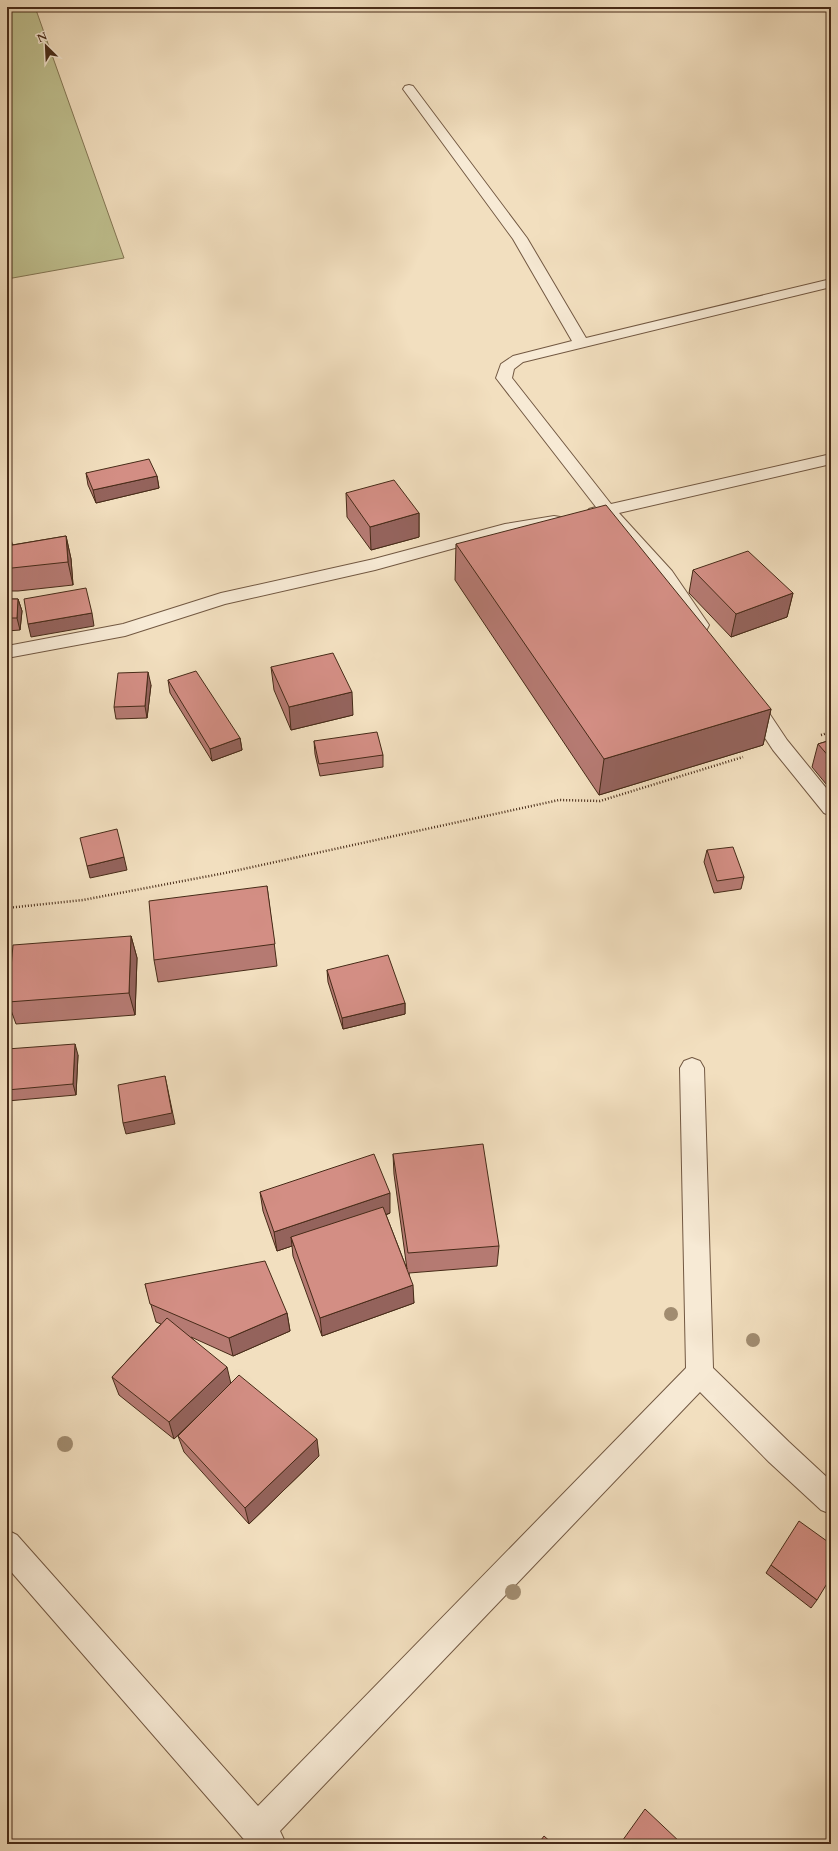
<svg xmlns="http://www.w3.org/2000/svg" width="838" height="1851" font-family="Cardo,serif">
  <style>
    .green { fill: #bfc08f; stroke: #837654 }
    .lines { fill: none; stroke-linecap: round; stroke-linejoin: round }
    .minor-casing { stroke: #725842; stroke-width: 2 }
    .path { stroke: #472b18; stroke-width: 2.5; stroke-dasharray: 1 2; stroke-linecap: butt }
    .minor { fill: #f7ead5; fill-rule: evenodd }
    .tree { fill: #a18c70 }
    .wall { fill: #b57a72; stroke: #472b18 }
    .shaded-wall { fill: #94635c; stroke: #472b18 }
    .building { fill: #d38e84; stroke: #472b18 }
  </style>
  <rect width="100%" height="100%" fill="#f2dfbf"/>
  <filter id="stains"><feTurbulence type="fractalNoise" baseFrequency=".005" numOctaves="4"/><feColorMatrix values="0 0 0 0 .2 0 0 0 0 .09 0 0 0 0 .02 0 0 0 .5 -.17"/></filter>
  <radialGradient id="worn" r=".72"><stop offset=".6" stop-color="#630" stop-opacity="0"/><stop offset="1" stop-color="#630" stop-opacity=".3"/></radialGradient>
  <!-- green -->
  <polygon class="green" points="7,7 35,7 124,258 7,279"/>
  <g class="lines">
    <!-- minor casing -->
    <g class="minor-casing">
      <g id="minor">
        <polygon points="409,85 413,86 527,238 586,338 831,279 831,287 523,362 514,369 512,378 611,504 831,454 831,464 619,513 672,571 709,625 707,629 700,631 693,629 660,579 603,516 595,518 589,517 586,513 589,509 596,507 496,378 501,364 513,356 572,341 513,239 403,89 405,86"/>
        <polygon points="554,516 560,517 563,521 560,525 506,534 375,570 225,604 125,636 7,658 7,646 123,624 221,593 374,559 505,524"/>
        <polygon points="750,693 757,695 787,740 831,794 831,816 824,813 773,750 740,700 743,695"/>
        <polygon points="692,1058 700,1061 704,1068 713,1368 789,1442 831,1481 831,1514 821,1510 769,1462 700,1392 280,1831 286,1844 248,1844 7,1567 7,1530 17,1535 258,1806 686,1368 680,1068 684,1061"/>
      </g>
    </g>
    <!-- path -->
    <g class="path">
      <polyline points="821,735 831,732"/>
      <polyline points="7,908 83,900 225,873 559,800 600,801 743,757"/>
    </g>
    <!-- minor -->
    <use href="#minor" class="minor"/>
  </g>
  <!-- trees -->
  <g class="tree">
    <circle cx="671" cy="1314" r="7"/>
    <circle cx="753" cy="1340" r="7"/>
    <circle cx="65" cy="1444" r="8"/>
    <circle cx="513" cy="1592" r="8"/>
  </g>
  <!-- wall -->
  <g class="wall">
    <polygon points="86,473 157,476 159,488 96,503 88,485"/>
    <polygon points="346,493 419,513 419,537 371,550 347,517"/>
    <polygon points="7,524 12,545 66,536 71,559 73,585 18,591 7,591"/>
    <polygon points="456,544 771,709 763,745 599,795 455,580"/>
    <polygon points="693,570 793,593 787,617 731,637 689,593"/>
    <polygon points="7,599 18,599 22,611 20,630 7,631"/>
    <polygon points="271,667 353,715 291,730 274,690"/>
    <polygon points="168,680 240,738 242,750 212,761 170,693"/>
    <polygon points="151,685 147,718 116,719 114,707"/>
    <polygon points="831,740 831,790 812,767 818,744"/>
    <polygon points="314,741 383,755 383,767 320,776 315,754"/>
    <polygon points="707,850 744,877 741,889 714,893 704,862"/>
    <polygon points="267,886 277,966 158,982 154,960"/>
    <polygon points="131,936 137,958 135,1015 16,1024 8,1002"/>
    <polygon points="327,970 405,1003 405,1014 343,1029 328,982"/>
    <polygon points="7,1049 78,1055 76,1095 7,1101"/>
    <polygon points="393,1154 499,1246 497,1266 409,1273 414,1303 322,1336 293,1256 292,1246 277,1251 263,1211 260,1192 390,1213 386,1215 407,1269 394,1174"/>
    <polygon points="145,1284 287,1313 290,1331 233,1356 191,1337 231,1383 319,1456 249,1524 184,1452 178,1436 188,1426 174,1439 119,1395 112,1377 161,1324 156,1322"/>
    <polygon points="771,1565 817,1600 811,1608 766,1573"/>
  </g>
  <!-- shaded-wall -->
  <g class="shaded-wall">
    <polygon points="157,476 159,488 96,503 93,490"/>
    <polygon points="419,513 419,537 371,550 370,527"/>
    <polygon points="7,524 13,547 7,553"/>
    <polygon points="66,536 71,559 73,585 68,562"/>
    <polygon points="793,593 787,617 731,637 736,614"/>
    <polygon points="18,599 22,611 20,630 17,618"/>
    <polygon points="92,613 94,626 31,637 28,624"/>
    <polygon points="148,672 151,685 147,718 145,706"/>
    <polygon points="352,692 353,715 291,730 289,707"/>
    <polygon points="771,709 763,745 599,795 604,759"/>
    <polygon points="240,738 242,750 212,761 210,749"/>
    <polygon points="124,857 127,870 90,878 87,866"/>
    <polygon points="131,936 137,958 135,1015 129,993"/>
    <polygon points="405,1003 405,1014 343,1029 342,1018"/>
    <polygon points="75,1044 78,1055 76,1095 73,1084"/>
    <polygon points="165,1076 175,1124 126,1134 123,1123"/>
    <polygon points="390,1193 390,1213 294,1246 291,1237 292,1246 277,1251 274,1232"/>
    <polygon points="413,1285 414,1303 322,1336 320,1318"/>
    <polygon points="287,1313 290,1331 233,1356 229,1338"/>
    <polygon points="227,1367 231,1384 174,1439 169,1422"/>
    <polygon points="317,1439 319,1456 249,1524 245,1508"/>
  </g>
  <!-- building -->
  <g class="building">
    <polygon points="149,459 157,476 93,490 86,473"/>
    <polygon points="394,480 419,513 370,527 346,493"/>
    <polygon points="606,505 771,709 604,759 456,544"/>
    <polygon points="66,536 68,562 12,568 7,568 7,546"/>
    <polygon points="748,551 793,593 736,614 693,570"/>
    <polygon points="86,588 92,613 28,624 24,599"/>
    <polygon points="7,599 18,599 17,618 7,618"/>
    <polygon points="333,653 352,692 289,707 271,667"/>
    <polygon points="196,671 240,738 210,749 168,680"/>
    <polygon points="148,672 145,706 114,707 118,673"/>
    <polygon points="377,732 383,755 319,764 314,741"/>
    <polygon points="831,740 831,759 818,744"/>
    <polygon points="117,829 124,857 87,866 80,838"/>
    <polygon points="733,847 744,877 717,881 707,850"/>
    <polygon points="267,886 275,944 154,960 149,901"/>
    <polygon points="131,936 129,993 8,1002 13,945"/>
    <polygon points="388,955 405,1003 342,1018 327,970"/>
    <polygon points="75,1044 73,1084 7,1090 7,1049"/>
    <polygon points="165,1076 172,1113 123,1123 118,1085"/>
    <polygon points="483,1144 499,1246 408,1253 393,1154"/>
    <polygon points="374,1154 390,1193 274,1232 260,1192"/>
    <polygon points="383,1207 413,1285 320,1318 291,1237"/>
    <polygon points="265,1261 287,1313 229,1338 150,1304 145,1284"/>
    <polygon points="167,1318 227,1367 169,1422 112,1377"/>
    <polygon points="239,1375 317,1439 245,1508 178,1436"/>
    <polygon points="799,1521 831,1544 831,1577 817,1600 771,1565"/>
    <polygon points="645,1809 682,1844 620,1844"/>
    <polygon points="544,1836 553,1844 538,1844"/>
  </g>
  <!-- margin -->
  <rect width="838" height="1851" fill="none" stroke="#f2dfbf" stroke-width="24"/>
  <rect x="8" y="8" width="822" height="1835" fill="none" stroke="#472b18" stroke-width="2"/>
  <rect x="12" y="12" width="814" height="1827" fill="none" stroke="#472b18"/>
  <!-- north arrow -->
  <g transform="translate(46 46) rotate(336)" stroke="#f7ead5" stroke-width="3" paint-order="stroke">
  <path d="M0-3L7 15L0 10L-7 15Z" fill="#472b18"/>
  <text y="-6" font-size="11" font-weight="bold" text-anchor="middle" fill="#472b18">N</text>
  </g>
  <rect width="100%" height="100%" filter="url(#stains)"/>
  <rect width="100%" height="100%" fill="url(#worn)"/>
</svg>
